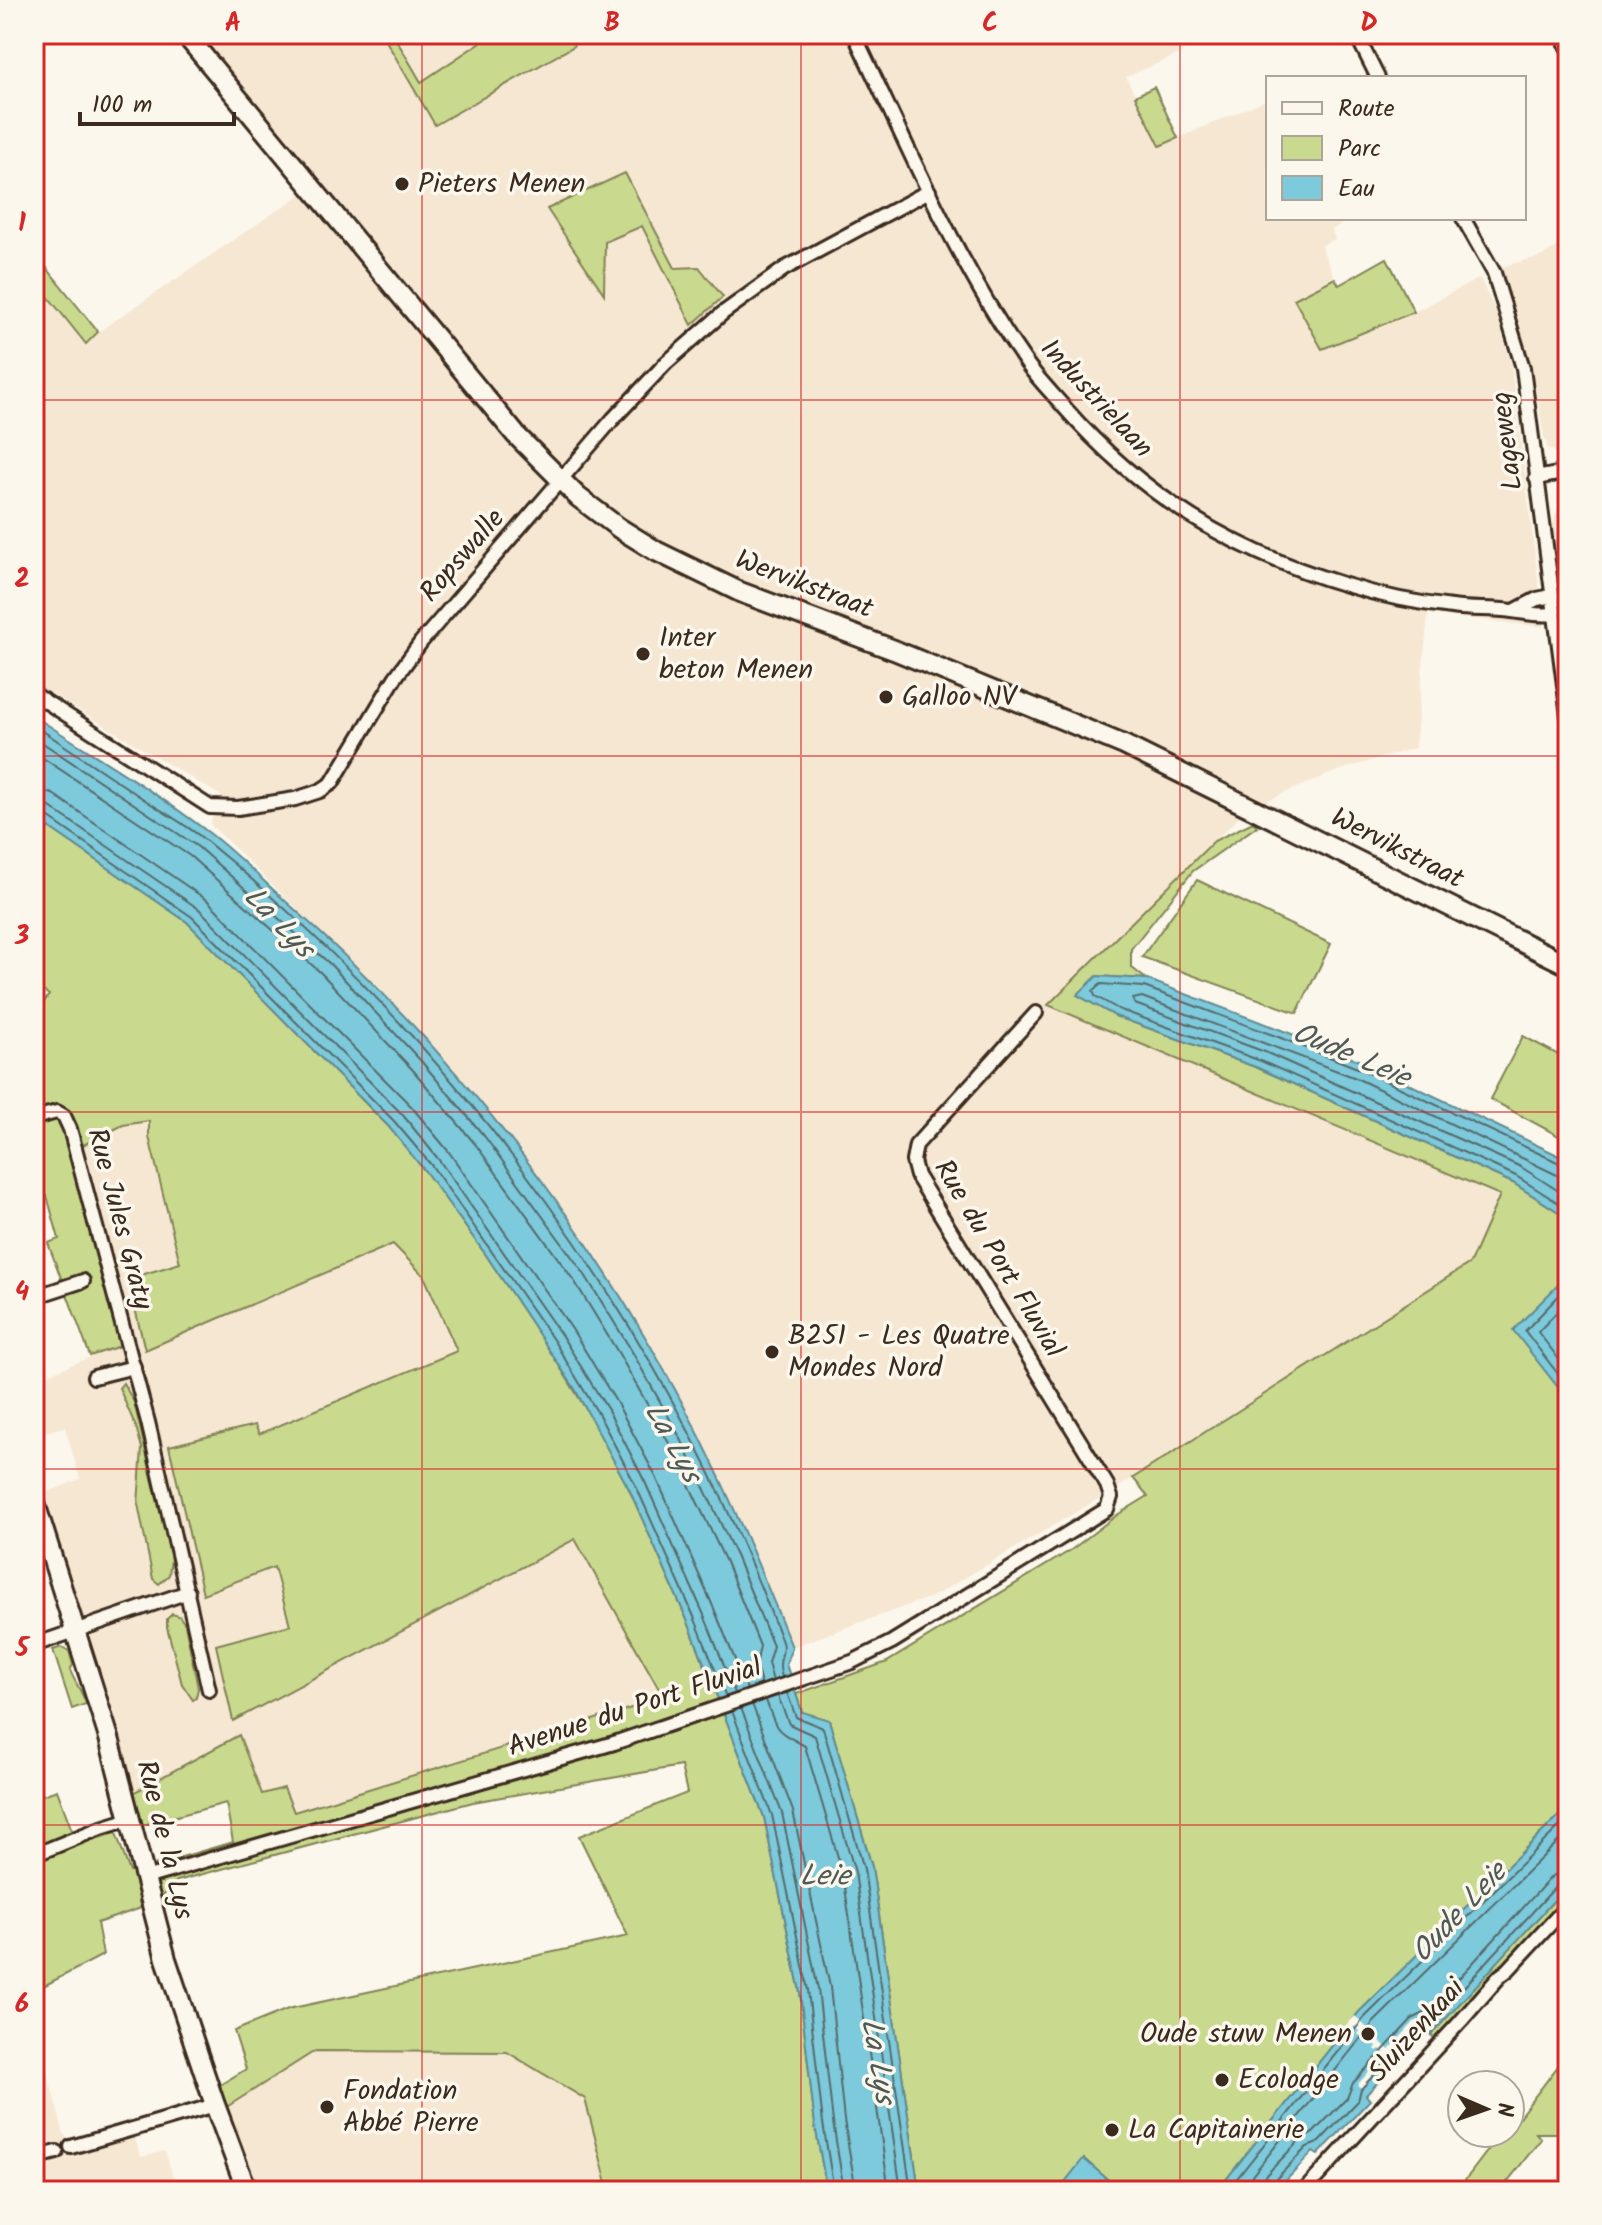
<svg xmlns="http://www.w3.org/2000/svg" width="1602" height="2225" font-family="Kalam,sans-serif">
  <style>
    .built { fill: #f6e7d3 }
    .green { fill: #c9da8e; stroke: #828256; stroke-width: 2 }
    .water { fill: #7dcadc; stroke: #638a90; stroke-width: 2 }
    .pier { fill: #fbf7ec }
    .lines { fill: none; stroke-linecap: round; stroke-linejoin: round }
    .shore { stroke: #556a6a; stroke-width: 2 }
    .street-casing { stroke: #3b2a1e; stroke-width: 18 }
    .secondary-casing { stroke: #3b2a1e; stroke-width: 24 }
    .street { stroke: #fbf7ec; stroke-width: 12 }
    .secondary { stroke: #fbf7ec; stroke-width: 18 }
    .grid { fill: none; stroke: #d62828; stroke-width: 2; stroke-opacity: 0.55 }
    .poi-dot { fill: #3b2a1e; stroke: #fbf7ec; stroke-width: 3 }
    .labels { text-anchor: middle; dominant-baseline: central; stroke-width: 7; stroke-linejoin: round; paint-order: stroke }
    .poi-label { font-size: 28px; fill: #3b2a1e; stroke: #fbf7ec; text-anchor: start }
    .street-label { font-size: 28px; fill: #3b2a1e; stroke: #fbf7ec }
    .water-label { font-size: 30px; font-style: italic; fill: #4f5a57; stroke: #fbf7ec }
    .neatline { fill: none; stroke: #d62828; stroke-width: 3 }
    .grid-label { font-size: 26px; text-anchor: middle; font-weight: bold; fill: #d62828 }
  </style>
  <rect width="100%" height="100%" fill="#fbf7ec"/>
  <filter id="ink" filterUnits="userSpaceOnUse"><feTurbulence type="fractalNoise" baseFrequency=".0125" numOctaves="2"/><feDisplacementMap in="SourceGraphic" scale="16" xChannelSelector="R" yChannelSelector="G"/><feConvolveMatrix kernelMatrix="1 2 1 2 8 2 1 2 1" color-interpolation-filters="sRGB"/></filter>
  <g filter="url(#ink)">
    <!-- built -->
    <g class="built">
      <polygon points="196,34 1172,34 1182,53 1126,77 1160,146 1268,99 1268,218 1343,218 1345,222 1332,230 1335,239 1321,246 1335,278 1294,299 1322,349 1414,312 1480,278 1497,315 1511,364 1544,627 1428,614 1415,748 1340,770 1282,794 1241,815 1048,1005 1501,1195 1470,1263 1156,1465 934,1596 792,1647 763,1573 697,1431 600,1266 499,1126 401,1011 210,824 221,796 34,683 34,279 86,344 98,332 316,184"/>
      <polygon points="1568,241 1568,454 1559,454 1548,448 1544,436 1532,369 1513,306 1496,268 1542,256"/>
      <polygon points="1568,494 1568,649 1552,529 1555,515"/>
      <polygon points="150,1121 149,1137 180,1263 191,1330 394,1244 424,1276 457,1351 259,1434 255,1425 203,1594 274,1567 290,1625 216,1645 233,1720 575,1539 664,1698 293,1812 284,1788 262,1794 131,1794 39,1496 80,1479 65,1427 34,1435 34,1380 123,1344 71,1151 123,1125"/>
      <polygon points="34,2023 63,2131 73,2151 134,2135 141,2157 165,2151 173,2177 170,2183 172,2191 34,2191"/>
      <polygon points="315,2051 507,2052 585,2099 609,2191 257,2191 225,2108"/>
    </g>
    <!-- green -->
    <g class="green">
      <polygon points="382,34 393,34 421,82 493,34 569,34 574,46 435,125"/>
      <polygon points="1154,87 1178,138 1160,146 1135,96"/>
      <polygon points="625,173 675,268 699,267 723,297 692,325 642,226 605,242 604,294 547,209"/>
      <polygon points="34,252 98,332 86,344 34,279"/>
      <polygon points="1387,258 1414,312 1322,349 1294,299 1335,278 1339,285"/>
      <polygon points="34,817 187,922 389,1127 425,1171 486,1255 547,1346 592,1419 629,1489 688,1622 764,1817 800,1992 815,2124 827,2191 609,2191 585,2099 507,2052 315,2051 225,2108 220,2085 246,2069 234,2031 288,2009 628,1936 579,1836 687,1793 681,1766 473,1802 177,1881 163,1896 139,1902 141,1908 97,1923 103,1955 34,1991 34,1798 57,1790 77,1844 116,1833 130,1872 233,1842 226,1803 139,1826 131,1794 239,1735 262,1794 284,1788 294,1812 664,1698 575,1539 233,1721 216,1645 290,1625 274,1567 203,1594 169,1446 255,1425 259,1434 457,1351 424,1276 393,1244 145,1350 128,1279 180,1263 149,1137 149,1121 123,1125 71,1151 123,1345 90,1356 48,1243 59,1239 47,1196 34,1200 34,1016 49,995 34,985"/>
      <polygon points="1253,822 1257,826 1193,871 1131,949 1131,967 1146,979 1097,976 1115,1016 1258,1068 1513,1183 1568,1218 1568,1807 1359,2012 1217,2191 1121,2191 1084,2159 1058,2191 919,2191 872,1867 829,1720 802,1712 796,1694 887,1662 1071,1550 1117,1515 1148,1496 1133,1478 1470,1263 1500,1195 1048,1005 1214,841"/>
      <polygon points="1197,880 1331,944 1297,1013 1142,957"/>
      <polygon points="1523,1036 1568,1060 1568,1141 1490,1099"/>
      <polygon points="123,1383 134,1402 171,1558 169,1575 159,1584 153,1579 138,1504 142,1448 136,1427 119,1388"/>
      <polygon points="172,1614 179,1616 185,1624 198,1688 196,1698 193,1700 182,1684 167,1627 167,1619"/>
      <path d="M 62,1647 L 69,1651 L 73,1665 L 70,1670 C 75,1683 82,1691 86,1704 L 72,1709 L 53,1650 Z"/>
      <polygon points="1568,1885 1568,1894 1435,2039 1431,2035"/>
      <polygon points="1568,2053 1568,2133 1536,2133 1541,2139 1500,2191 1457,2191 1501,2133 1510,2133 1510,2129"/>
    </g>
    <!-- water -->
    <g class="water">
      <path d="M 34,716 C 92,754 153,790 208,832 C 237,854 263,881 291,906 C 457,1053 597,1235 698,1433 C 733,1503 763,1574 792,1647 L 786,1664 L 802,1712 L 829,1720 L 872,1867 L 919,2191 L 827,2191 L 815,2125 L 800,1992 L 764,1817 L 688,1622 L 629,1489 L 575,1389 L 486,1255 L 425,1171 L 389,1127 L 187,922 L 34,817 Z"/>
      <polygon points="1097,976 1146,979 1284,1031 1363,1062 1568,1160 1568,1218 1513,1183 1258,1068 1115,1016 1077,995"/>
      <polygon points="1568,1275 1568,1400 1513,1330"/>
      <polygon points="1568,1807 1568,1885 1431,2035 1426,2030 1366,2095 1370,2100 1318,2155 1313,2152 1276,2191 1217,2191 1359,2012"/>
      <polygon points="1083,2159 1084,2159 1121,2191 1058,2191"/>
    </g>
    <!-- pier -->
    <polygon class="pier" points="1355,2016 1389,2050 1415,2021 1419,2024 1393,2053 1400,2060 1396,2064 1389,2057 1361,2088 1357,2085 1385,2054 1380,2049 1377,2051 1375,2049 1377,2046 1372,2041 1369,2044 1366,2042 1369,2038 1363,2034 1360,2036 1358,2034 1360,2031 1355,2026 1351,2030 1346,2025"/>
    <g class="lines">
      <!-- shore -->
      <g class="shore">
        <path d="M 34,725 C 72,751 110,776 148,802 C 167,814 188,826 205,840 C 463,1050 667,1330 782,1642 C 786,1654 776,1658 782,1677"/>
        <polyline points="34,737 198,847 330,964 421,1061 485,1137 585,1275 630,1348 681,1439 737,1558 773,1646 768,1663 773,1681"/>
        <polyline points="34,752 190,856 321,973 412,1069 476,1145 575,1282 619,1354 670,1445 726,1562 760,1646 756,1666 761,1684"/>
        <polyline points="34,789 53,794 207,900 411,1106 449,1152 572,1329 618,1405 656,1477 715,1611 747,1689"/>
        <polyline points="34,801 47,805 199,909 402,1114 439,1160 562,1336 608,1410 645,1482 704,1615 735,1693"/>
        <polyline points="34,811 42,813 192,917 394,1121 432,1166 554,1341 599,1415 636,1486 695,1619 726,1697"/>
        <polyline points="1568,1167 1360,1069 1281,1038 1144,987 1101,984 1093,991 1095,996 1118,1009 1261,1061 1516,1176 1568,1209"/>
        <polyline points="1568,1177 1557,1175 1356,1078 1142,997 1133,999 1135,1004 1265,1052 1521,1167 1568,1197"/>
        <polyline points="1568,1286 1525,1331 1568,1387"/>
        <polyline points="1568,1300 1538,1332 1568,1371"/>
        <polyline points="787,1693 796,1717 823,1728 864,1869 911,2191"/>
        <polyline points="778,1696 789,1724 815,1736 855,1872 901,2191"/>
        <path d="M 766,1700 C 777,1733 776,1730 805,1746 L 843,1874 L 889,2191"/>
        <polyline points="752,1704 793,1811 830,1987 844,2120 856,2191"/>
        <polyline points="741,1708 782,1813 818,1989 833,2122 844,2191"/>
        <polyline points="732,1711 772,1815 808,1990 823,2123 834,2191"/>
        <polyline points="1227,2191 1365,2017 1568,1818"/>
        <polyline points="1240,2191 1372,2024 1568,1832"/>
        <polyline points="1261,2191 1265,2176 1300,2140 1313,2133 1347,2098 1353,2083 1412,2019 1429,2011 1552,1876 1568,1870"/>
        <polyline points="1271,2191 1273,2182 1307,2147 1318,2143 1358,2101 1361,2089 1419,2026 1432,2022 1559,1883 1568,1880"/>
      </g>
      <!-- street casing -->
      <g class="street-casing">
        <g id="street">
          <path d="M 854,34 C 907,144 955,260 1025,361 C 1036,377 1051,392 1064,407 C 1142,496 1232,551 1346,585 C 1381,596 1416,603 1452,607 C 1472,610 1492,608 1512,611 C 1527,613 1539,616 1554,614"/>
          <polyline points="1356,34 1378,78"/>
          <polyline points="1563,34 1567,47"/>
          <polyline points="1463,218 1494,273 1523,368 1568,716"/>
          <polyline points="1536,478 1568,472"/>
          <polyline points="1514,611 1537,599 1552,596"/>
          <polyline points="34,694 210,807 238,808 295,799 320,791 332,783 395,678 421,642 613,419 666,363 723,313 784,269 929,191"/>
          <polyline points="34,1118 57,1112 64,1116 70,1129 148,1422 209,1690"/>
          <polyline points="34,1297 83,1281"/>
          <polyline points="94,1377 134,1367"/>
          <polyline points="34,1645 188,1592"/>
          <polyline points="34,1855 98,1829 130,1819"/>
          <polyline points="145,1878 614,1743 852,1662 892,1642 1107,1509 1111,1497 1107,1485 917,1176 913,1161 916,1145 1036,1013"/>
          <polyline points="71,2147 215,2105"/>
          <polyline points="34,2158 57,2152"/>
          <polyline points="1304,2191 1461,2021 1500,1976 1508,1970 1568,1905"/>
          <polyline points="1564,2191 1568,2185"/>
        </g>
      </g>
      <!-- secondary casing -->
      <g class="secondary-casing">
        <g id="secondary">
          <polyline points="185,34 516,435 578,497 619,528 656,551 740,592 894,650 1124,745 1568,965"/>
          <polyline points="34,1500 109,1738 166,1959 215,2105 247,2191"/>
        </g>
      </g>
      <!-- street -->
      <use href="#street" class="street"/>
      <!-- secondary -->
      <use href="#secondary" class="secondary"/>
    </g>
  </g>
  <!-- grid -->
  <path class="grid" d="M 422,34 L 422,2191M 801,34 L 801,2191M 1180,34 L 1180,2191M 34,400 L 1568,400M 34,756 L 1568,756M 34,1112 L 1568,1112M 34,1469 L 1568,1469M 34,1825 L 1568,1825"/>
  <!-- markers -->
  <g class="poi-dot">
    <circle cx="402" cy="184" r="8"/>
    <circle cx="643" cy="654" r="8"/>
    <circle cx="886" cy="697" r="8"/>
    <circle cx="772" cy="1352" r="8"/>
    <circle cx="1368" cy="2034" r="8"/>
    <circle cx="1222" cy="2080" r="8"/>
    <circle cx="327" cy="2107" r="8"/>
    <circle cx="1112" cy="2130" r="8"/>
  </g>
  <g class="labels">
    <!-- poi labels -->
    <g class="poi-label">
      <text x="418" y="184">Pieters Menen</text>
      <text x="659" y="638">Inter<tspan x="659" dy="32">beton Menen</tspan></text>
      <text x="902" y="697">Galloo NV</text>
      <text x="788" y="1336">B251 - Les Quatre<tspan x="788" dy="32">Mondes Nord</tspan></text>
      <text x="1352" y="2034" text-anchor="end">Oude stuw Menen</text>
      <text x="1238" y="2080">Ecolodge</text>
      <text x="343" y="2091">Fondation<tspan x="343" dy="32">Abbé Pierre</tspan></text>
      <text x="1128" y="2130">La Capitainerie</text>
    </g>
    <!-- street labels -->
    <g class="street-label">
      <text transform="translate(1096 399) rotate(47)">Industrielaan</text>
      <text transform="translate(1508 441) rotate(-97)">Lageweg</text>
      <text transform="translate(463 556) rotate(-49)">Ropswalle</text>
      <text transform="translate(804 585) rotate(21)">Wervikstraat</text>
      <text transform="translate(1397 849) rotate(27)">Wervikstraat</text>
      <text transform="translate(119 1219) rotate(75)">Rue Jules Graty</text>
      <text transform="translate(998 1259) rotate(59)">Rue du Port Fluvial</text>
      <text transform="translate(635 1708) rotate(-18)">Avenue du Port Fluvial</text>
      <text transform="translate(164 1840) rotate(76)">Rue de la Lys</text>
      <text transform="translate(1417 2031) rotate(-48)">Sluizenkaai</text>
    </g>
    <!-- water labels -->
    <g class="water-label">
      <text transform="translate(278 923) rotate(46)">La Lys</text>
      <text transform="translate(1351 1056) rotate(23)">Oude Leie</text>
      <text transform="translate(672 1443) rotate(61)">La Lys</text>
      <text x="825" y="1877">Leie</text>
      <text transform="translate(1460 1913) rotate(-47)">Oude Leie</text>
      <text transform="translate(877 2061) rotate(80)">La Lys</text>
    </g>
  </g>
  <!-- margin -->
  <rect width="1602" height="2225" fill="none" stroke="#fbf7ec" stroke-width="88"/>
  <!-- legend -->
  <rect x="1266" y="76" width="260" height="144" fill="#fbf7ec" stroke="#aea59a" stroke-width="2"/>
  <rect x="1282" y="102" width="40" height="12" fill="#fbf7ec" stroke="#aea59a" stroke-width="2"/>
  <text x="1338" y="116" font-size="24" fill="#3b2a1e">Route</text>
  <rect x="1282" y="136" width="40" height="24" fill="#c9da8e" stroke="#aea59a" stroke-width="2"/>
  <text x="1338" y="156" font-size="24" fill="#3b2a1e">Parc</text>
  <rect x="1282" y="176" width="40" height="24" fill="#7dcadc" stroke="#aea59a" stroke-width="2"/>
  <text x="1338" y="196" font-size="24" fill="#3b2a1e">Eau</text>
  <!-- north arrow -->
  <g transform="translate(1486 2109) rotate(92)"><circle r="38" fill="#fbf7ec" stroke="#aea59a" stroke-width="2"/>
  <path d="M0-6L14 30L0 20L-14 30Z" fill="#3b2a1e"/>
  <text y="-12" font-size="22" font-weight="bold" text-anchor="middle" fill="#3b2a1e">N</text>
  </g>
  <!-- scale -->
  <path d="M80 112v12h154v-12" fill="none" stroke="#3b2a1e" stroke-width="4"/>
  <text x="92" y="112" font-size="24" fill="#3b2a1e" stroke="#fbf7ec" stroke-width="6" paint-order="stroke">100 m</text>
  <rect x="44" y="44" width="1514" height="2137" class="neatline"/>
  <g class="grid-label">
    <text x="233" y="31">A</text>
    <text x="612" y="31">B</text>
    <text x="990" y="31">C</text>
    <text x="1369" y="31">D</text>
    <text x="22" y="231">1</text>
    <text x="22" y="587">2</text>
    <text x="22" y="944">3</text>
    <text x="22" y="1300">4</text>
    <text x="22" y="1656">5</text>
    <text x="22" y="2012">6</text>
  </g>
</svg>
